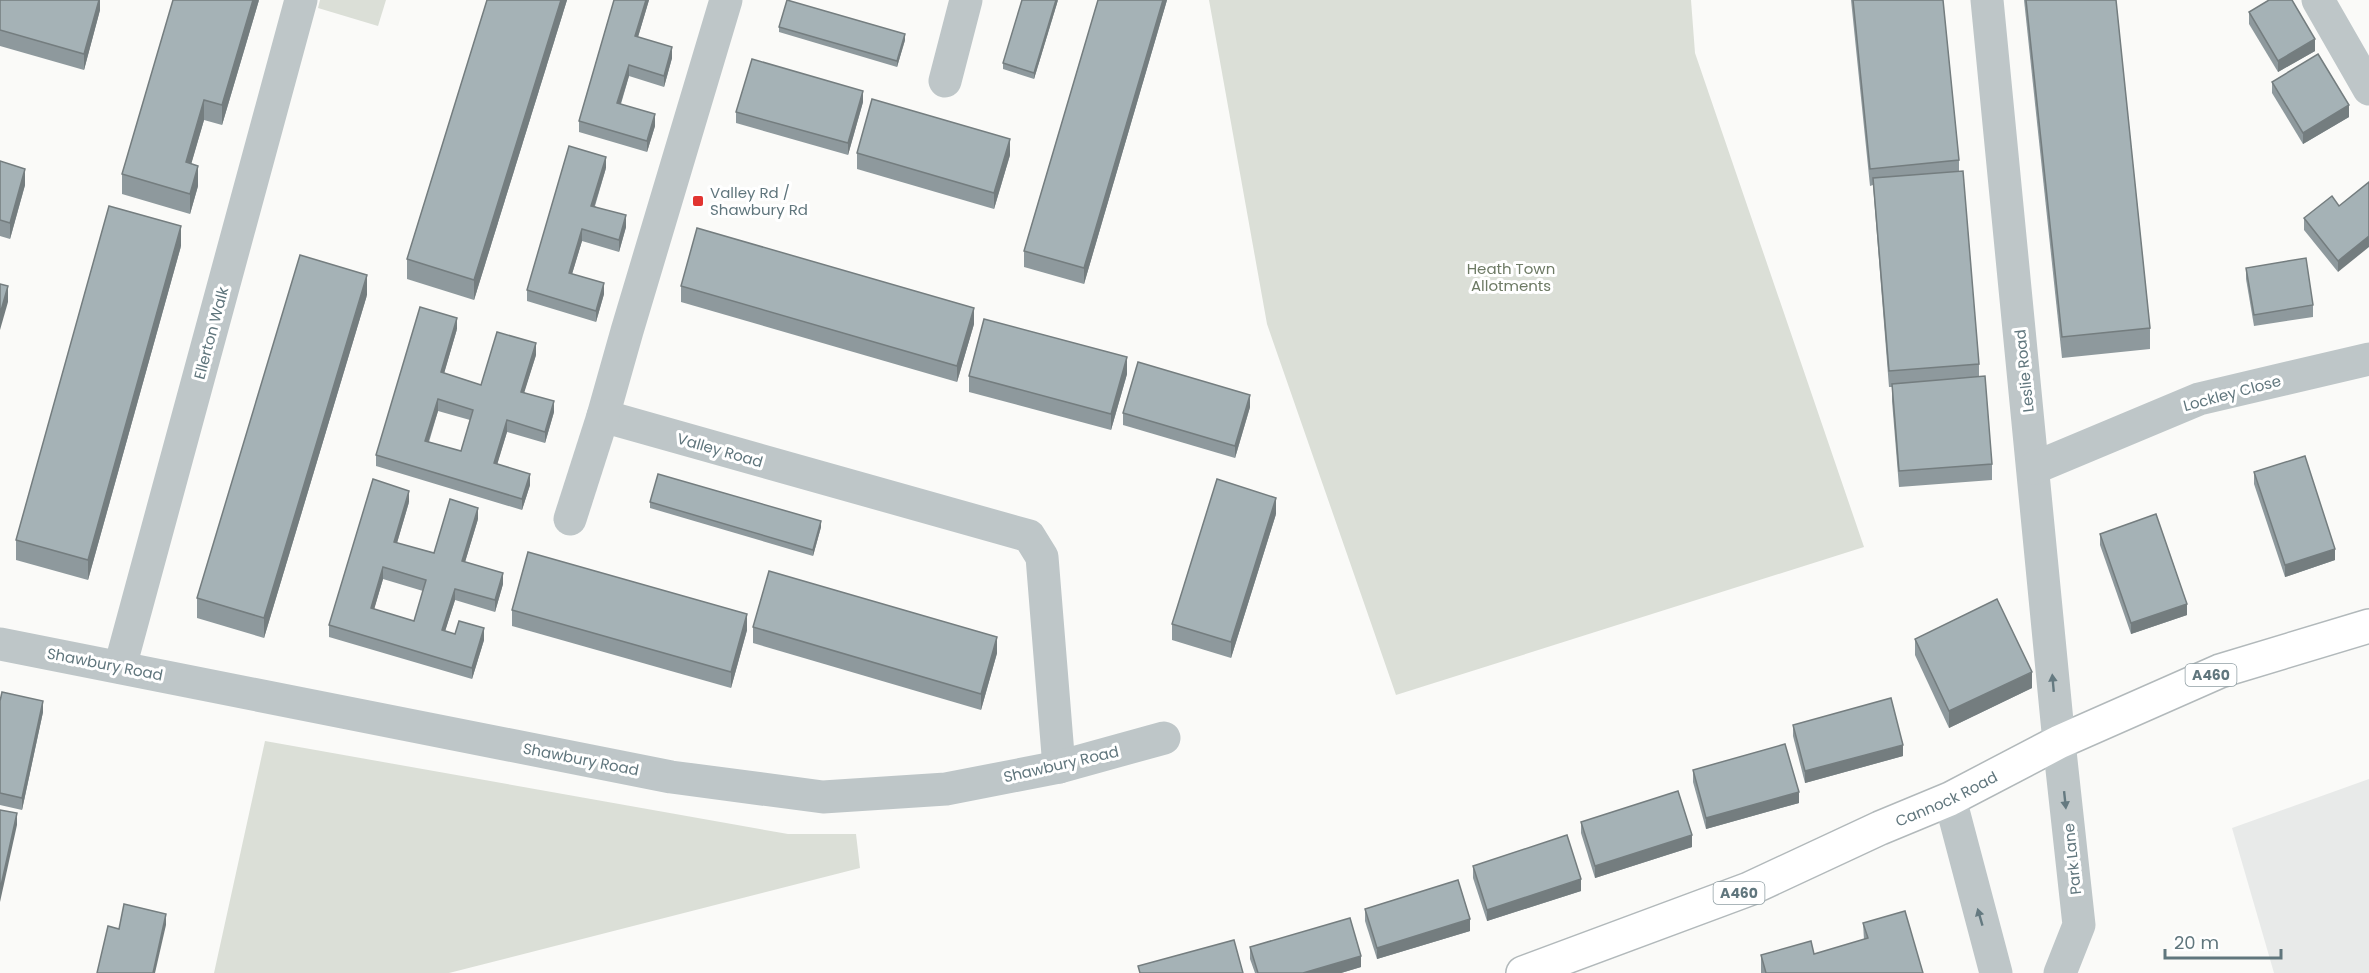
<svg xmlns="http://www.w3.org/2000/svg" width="2369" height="973" font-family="Poppins,sans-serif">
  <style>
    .built { fill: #e8eae9 }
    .green { fill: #dbdfd7 }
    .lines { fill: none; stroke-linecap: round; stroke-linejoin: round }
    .highway-casing { stroke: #b2b9bb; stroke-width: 36 }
    .minor { stroke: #bec6c8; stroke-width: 33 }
    .highway { stroke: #fff; stroke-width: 33 }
    .wall { fill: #8e999d; fill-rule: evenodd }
    .shaded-wall { fill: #747d7f }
    .building { fill: #a5b2b6; stroke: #747d7f; stroke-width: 1.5; fill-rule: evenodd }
    .oneway { fill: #657a81 }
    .poi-dot { fill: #e23430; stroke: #fff; stroke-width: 2 }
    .labels { text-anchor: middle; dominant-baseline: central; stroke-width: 6; stroke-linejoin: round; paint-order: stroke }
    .shield { fill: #fff; stroke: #909fa4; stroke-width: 1.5 }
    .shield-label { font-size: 14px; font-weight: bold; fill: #60767d }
    .poi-label { font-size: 15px; fill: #60767d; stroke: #fff; text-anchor: start }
    .park-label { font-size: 15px; fill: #6d7a64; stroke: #fff }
    .street-label { font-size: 15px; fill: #60767d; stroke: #fff }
  </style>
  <rect width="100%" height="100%" fill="#fafaf8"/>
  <!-- built -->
  <polygon class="built" points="2369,779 2369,973 2274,973 2232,828"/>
  <!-- green -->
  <g class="green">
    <polygon points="320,0 386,0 378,26 318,8"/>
    <polygon points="1209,0 1691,0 1695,53 1864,547 1396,695 1267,324"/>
    <polygon points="265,741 788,834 856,834 860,868 449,973 214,973"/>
  </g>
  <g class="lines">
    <!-- highway casing -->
    <g class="highway-casing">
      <g id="highway">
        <path id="s1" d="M 1523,973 L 1749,889 L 1880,828 L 1950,799 L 2059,742 L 2220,671 L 2369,626"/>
      </g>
    </g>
    <!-- minor -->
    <g class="minor">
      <polyline points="726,0 627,331 603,416 1029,536 1042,557 1059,767"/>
      <polyline points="1987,0 2059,742 2079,925 2060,973"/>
      <polyline points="2318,0 2369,89"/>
      <polyline points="945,81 966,0"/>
      <polyline points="2034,468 2199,399 2369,359"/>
      <polyline points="570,519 603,416"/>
      <polyline points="0,644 671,777 823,797 946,789 1059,767 1164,738"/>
      <polyline points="120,667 301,0"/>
      <polyline points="1950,799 1996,973"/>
    </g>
    <!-- highway -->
    <use href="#highway" class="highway"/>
  </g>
  <!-- wall -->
  <g class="wall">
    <polygon points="0,0 100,0 100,10 84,70 0,46"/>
    <polygon points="259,0 222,125 204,120 191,164 198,186 190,214 122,194 122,174"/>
    <polygon points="487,0 567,0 474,300 407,279 407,259"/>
    <polygon points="614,0 649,0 638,37 672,58 664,87 629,76 621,104 655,126 647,152 579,132 579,121"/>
    <polygon points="1058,0 1034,79 1003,69 1003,63"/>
    <polygon points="1098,0 1167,0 1084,284 1024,267 1024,251"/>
    <polygon points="1851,0 1943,0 1959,160 1959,172 1979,364 1979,377 1992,464 1992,480 1899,487 1892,401 1892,387 1889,387 1873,185 1870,186"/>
    <polygon points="2024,0 2116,0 2150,328 2150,349 2062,358"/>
    <polygon points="2249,12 2315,51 2278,72 2249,24"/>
    <polygon points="779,27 905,40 897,67 779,32"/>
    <polygon points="2272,82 2349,117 2303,144 2272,93"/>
    <polygon points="863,102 848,155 736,123 736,112"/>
    <polygon points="857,153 1010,155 994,209 857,169"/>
    <polygon points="0,161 25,185 10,239 0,236"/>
    <polygon points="606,168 595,206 626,227 619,252 582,241 572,274 604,294 596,322 527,301 527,290"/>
    <polygon points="2339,206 2338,272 2304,230 2304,218"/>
    <polygon points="181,246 88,580 16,560 16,540"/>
    <polygon points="2246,268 2313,305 2313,317 2254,326 2246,279"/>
    <polygon points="681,286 974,324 957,382 681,302"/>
    <polygon points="367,295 264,638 197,618 197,598"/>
    <path d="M 457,329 L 444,373 L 481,385 L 536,355 L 524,392 L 554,412 L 545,443 L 507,432 L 497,464 L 530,485 L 522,510 L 376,466 L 376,455 ZM 438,411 L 470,420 L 461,451 L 429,442 Z"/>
    <polygon points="1127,374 1111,430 969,392 969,376"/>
    <polygon points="1250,407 1235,458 1123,425 1123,413"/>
    <polygon points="2254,472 2335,560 2285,577 2254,484"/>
    <path d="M 409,502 L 397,543 L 434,553 L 478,519 L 465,562 L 503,584 L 495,612 L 455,600 L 445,631 L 455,634 L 484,640 L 472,679 L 329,637 L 329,625 ZM 383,579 L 423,591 L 414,621 L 374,609 Z"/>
    <polygon points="650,502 821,527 813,556 650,508"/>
    <polygon points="1276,514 1231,658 1172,640 1172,624"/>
    <polygon points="2100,534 2187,615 2131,634 2100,545"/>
    <polygon points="512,610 747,630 731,688 512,626"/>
    <polygon points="753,627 997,653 981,710 753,643"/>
    <polygon points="1915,639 2032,688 1949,728 1915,655"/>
    <polygon points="0,701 43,712 22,810 0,805"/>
    <polygon points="1793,725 1903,756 1805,783 1793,736"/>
    <polygon points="1693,770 1799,803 1706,829 1693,782"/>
    <polygon points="1581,822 1692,847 1595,878 1581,833"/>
    <polygon points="1473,866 1581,891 1487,921 1473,878"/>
    <polygon points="1365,909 1470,931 1377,959 1365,921"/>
    <polygon points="1863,923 1923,973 1761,973 1761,955 1814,954 1864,940"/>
    <polygon points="1250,947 1361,967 1341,973 1255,973 1250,959"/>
  </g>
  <!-- shaded-wall -->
  <g class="shaded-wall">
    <polygon points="99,0 100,0 100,10 84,70 84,54"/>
    <polygon points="253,0 259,0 222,125 222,105"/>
    <polygon points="561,0 567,0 474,300 474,280"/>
    <polygon points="646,0 649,0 635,47 635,36"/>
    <polygon points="1056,0 1058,0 1034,79 1034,73"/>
    <polygon points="1163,0 1167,0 1084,284 1084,268"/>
    <polygon points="905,34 905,40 897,67 897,61"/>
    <polygon points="2315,39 2315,51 2278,72 2278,61"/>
    <polygon points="672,47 672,58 664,87 664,76"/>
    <polygon points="629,65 629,76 617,115 617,103"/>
    <polygon points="863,91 863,102 848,155 848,143"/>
    <polygon points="204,100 204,120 186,182 186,162"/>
    <polygon points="2349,105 2349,117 2303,144 2303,133"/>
    <polygon points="655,114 655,126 647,152 647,141"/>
    <polygon points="1010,139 1010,155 994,209 994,193"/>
    <polygon points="606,157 606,168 591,217 591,206"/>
    <polygon points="198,166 198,186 190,214 190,194"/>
    <polygon points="25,169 25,185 10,239 10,223"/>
    <polygon points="626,215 626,227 619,252 619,240"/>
    <polygon points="181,226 181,246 88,580 88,560"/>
    <polygon points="582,229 582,241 569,284 569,273"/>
    <polygon points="2369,236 2369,247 2338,272 2338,261"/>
    <polygon points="367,275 367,295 264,638 264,618"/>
    <polygon points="604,283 604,294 596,322 596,311"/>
    <polygon points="8,286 8,302 0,330 0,314"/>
    <polygon points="974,308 974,324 957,382 957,366"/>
    <polygon points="457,318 457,329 441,384 441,372"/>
    <polygon points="536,343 536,355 521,403 521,392"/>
    <polygon points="1127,357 1127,374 1111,430 1111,414"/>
    <polygon points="1250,395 1250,407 1235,458 1235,446"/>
    <polygon points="438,399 438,411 425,452 425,441"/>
    <polygon points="554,401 554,412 545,443 545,432"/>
    <polygon points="507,420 507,432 494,475 494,463"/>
    <polygon points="530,474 530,485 522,510 522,499"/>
    <polygon points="409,491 409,502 394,553 394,542"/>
    <polygon points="1276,498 1276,514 1231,658 1231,642"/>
    <polygon points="478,508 478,519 462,572 462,561"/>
    <polygon points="821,521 821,527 813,556 813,550"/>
    <polygon points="2335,549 2335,560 2285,577 2285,565"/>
    <polygon points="383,567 383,579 371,620 371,608"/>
    <polygon points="503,573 503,584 495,612 495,600"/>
    <polygon points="455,589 455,600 442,641 442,630"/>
    <polygon points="2187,604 2187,615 2131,634 2131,623"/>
    <polygon points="747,614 747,630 731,688 731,672"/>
    <polygon points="484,628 484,640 472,679 472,668"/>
    <polygon points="997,637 997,653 981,710 981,694"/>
    <polygon points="2032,672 2032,688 1949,728 1949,711"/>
    <polygon points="43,701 43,712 22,810 22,798"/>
    <polygon points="1903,745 1903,756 1805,783 1805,771"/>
    <polygon points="1799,792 1799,803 1706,829 1706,818"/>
    <polygon points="17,813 17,825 0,902 0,890"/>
    <polygon points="1692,835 1692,847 1595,878 1595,866"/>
    <polygon points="1581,879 1581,891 1487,921 1487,910"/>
    <polygon points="166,914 166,925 155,973 153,973"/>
    <polygon points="1470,919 1470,931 1377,959 1377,948"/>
    <polygon points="1361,956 1361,967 1341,973 1303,973"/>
  </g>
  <!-- building -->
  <g class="building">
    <polygon points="0,0 99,0 84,54 0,30"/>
    <polygon points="173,0 253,0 222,105 204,100 186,162 198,166 190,194 122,174"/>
    <polygon points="487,0 561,0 474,280 407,259"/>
    <polygon points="614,0 646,0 635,36 672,47 664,76 629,65 617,103 655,114 647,141 579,121"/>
    <polygon points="787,0 905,34 897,61 779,27"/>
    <polygon points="1022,0 1056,0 1034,73 1003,63"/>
    <polygon points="1098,0 1163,0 1084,268 1024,251"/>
    <polygon points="1853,0 1943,0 1959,160 1870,169"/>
    <polygon points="2026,0 2116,0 2150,328 2062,337"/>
    <polygon points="2269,0 2292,0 2315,39 2278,61 2249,12"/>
    <polygon points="2318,54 2349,105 2303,133 2272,82"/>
    <polygon points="752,59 863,91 848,143 736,112"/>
    <polygon points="872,99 1010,139 994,193 857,153"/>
    <polygon points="569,146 606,157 591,206 626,215 619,240 582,229 569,273 604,283 596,311 527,290"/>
    <polygon points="0,161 25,169 10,223 0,220"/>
    <polygon points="1963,171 1979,364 1889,371 1873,178"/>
    <polygon points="2369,182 2369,236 2338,261 2304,218 2332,196 2339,206"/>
    <polygon points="109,206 181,226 88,560 16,540"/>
    <polygon points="697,228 974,308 957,366 681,286"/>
    <polygon points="300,255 367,275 264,618 197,598"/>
    <polygon points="2306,258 2313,305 2254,315 2246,268"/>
    <polygon points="0,284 8,286 0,314"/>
    <path d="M 420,307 L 457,318 L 441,372 L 481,385 L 497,332 L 536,343 L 521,392 L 554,401 L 545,432 L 507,420 L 494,463 L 530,474 L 522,499 L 376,455 ZM 438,399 L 473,410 L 461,451 L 425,441 Z"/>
    <polygon points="984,319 1127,357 1111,414 969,376"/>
    <polygon points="1138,362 1250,395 1235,446 1123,413"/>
    <polygon points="1985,376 1992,464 1899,471 1892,384"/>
    <polygon points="2305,456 2335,549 2285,565 2254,472"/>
    <polygon points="658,474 821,521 813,550 650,502"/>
    <path d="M 373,479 L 409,491 L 394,542 L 434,553 L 450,499 L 478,508 L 462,561 L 503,573 L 495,600 L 455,589 L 442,630 L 455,634 L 459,621 L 484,628 L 472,668 L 329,625 ZM 383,567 L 426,580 L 414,621 L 371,608 Z"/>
    <polygon points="1217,479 1276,498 1231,642 1172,624"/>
    <polygon points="2156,514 2187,604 2131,623 2100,534"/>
    <polygon points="528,552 747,614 731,672 512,610"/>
    <polygon points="769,571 997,637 981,694 753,627"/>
    <polygon points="1997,599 2032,672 1949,711 1915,639"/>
    <polygon points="2,692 43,701 22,798 0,793 0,701"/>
    <polygon points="1891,698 1903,745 1805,771 1793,725"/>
    <polygon points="1785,744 1799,792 1706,818 1693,770"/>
    <polygon points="1678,791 1692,835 1595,866 1581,822"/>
    <polygon points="0,810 17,813 0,890"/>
    <polygon points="1567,835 1581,879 1487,910 1473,866"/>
    <polygon points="1458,880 1470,919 1377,948 1365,909"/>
    <polygon points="124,904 166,914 153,973 97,973 108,926 119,929"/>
    <polygon points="1905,911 1923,973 1766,973 1761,955 1811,941 1814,954 1868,938 1863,923"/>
    <polygon points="1350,918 1361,956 1303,973 1258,973 1250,947"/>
    <polygon points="1234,940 1243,973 1140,973 1138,966"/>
  </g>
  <!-- one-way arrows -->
  <defs><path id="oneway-solid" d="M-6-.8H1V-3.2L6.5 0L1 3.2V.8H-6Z" transform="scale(1.5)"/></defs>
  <g class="oneway">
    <use href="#oneway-solid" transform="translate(2053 683) rotate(-95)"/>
    <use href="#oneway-solid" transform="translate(2065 800) rotate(84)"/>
    <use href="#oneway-solid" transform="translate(1980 917) rotate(-106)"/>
  </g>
  <!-- markers -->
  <rect class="poi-dot" x="692" y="195" width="12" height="12" rx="3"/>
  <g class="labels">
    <!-- shield labels -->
    <g class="shield">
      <rect x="2185.5" y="664" width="51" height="22" rx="4.5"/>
      <rect x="1713.5" y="882" width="51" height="22" rx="4.5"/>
    </g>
    <g class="shield-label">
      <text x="2211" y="675">A460</text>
      <text x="1739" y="893">A460</text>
    </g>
    <!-- poi labels -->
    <g class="poi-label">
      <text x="710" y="192">Valley Rd /<tspan x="710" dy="17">Shawbury Rd</tspan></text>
    </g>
    <!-- park labels -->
    <g class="park-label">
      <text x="1511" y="268">Heath Town<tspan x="1511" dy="17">Allotments</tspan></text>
    </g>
    <!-- street labels -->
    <g class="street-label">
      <text transform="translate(211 333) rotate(-75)">Ellerton Walk</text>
      <text transform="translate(2024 371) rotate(-96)">Leslie Road</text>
      <text transform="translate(2232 393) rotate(-15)">Lockley Close</text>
      <text transform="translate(720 450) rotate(16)">Valley Road</text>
      <text transform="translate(105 664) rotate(11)">Shawbury Road</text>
      <text transform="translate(581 759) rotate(11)">Shawbury Road</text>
      <text transform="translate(1061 764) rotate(-13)">Shawbury Road</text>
      <text stroke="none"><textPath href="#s1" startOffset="458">Cannock Road</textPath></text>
      <text transform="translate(2072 859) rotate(-96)">Park Lane</text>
    </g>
  </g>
  <!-- scale -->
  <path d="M2165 949v9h116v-9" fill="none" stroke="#60767d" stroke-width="3"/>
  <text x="2174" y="949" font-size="18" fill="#60767d" stroke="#ffffff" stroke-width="4.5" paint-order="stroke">20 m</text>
</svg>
